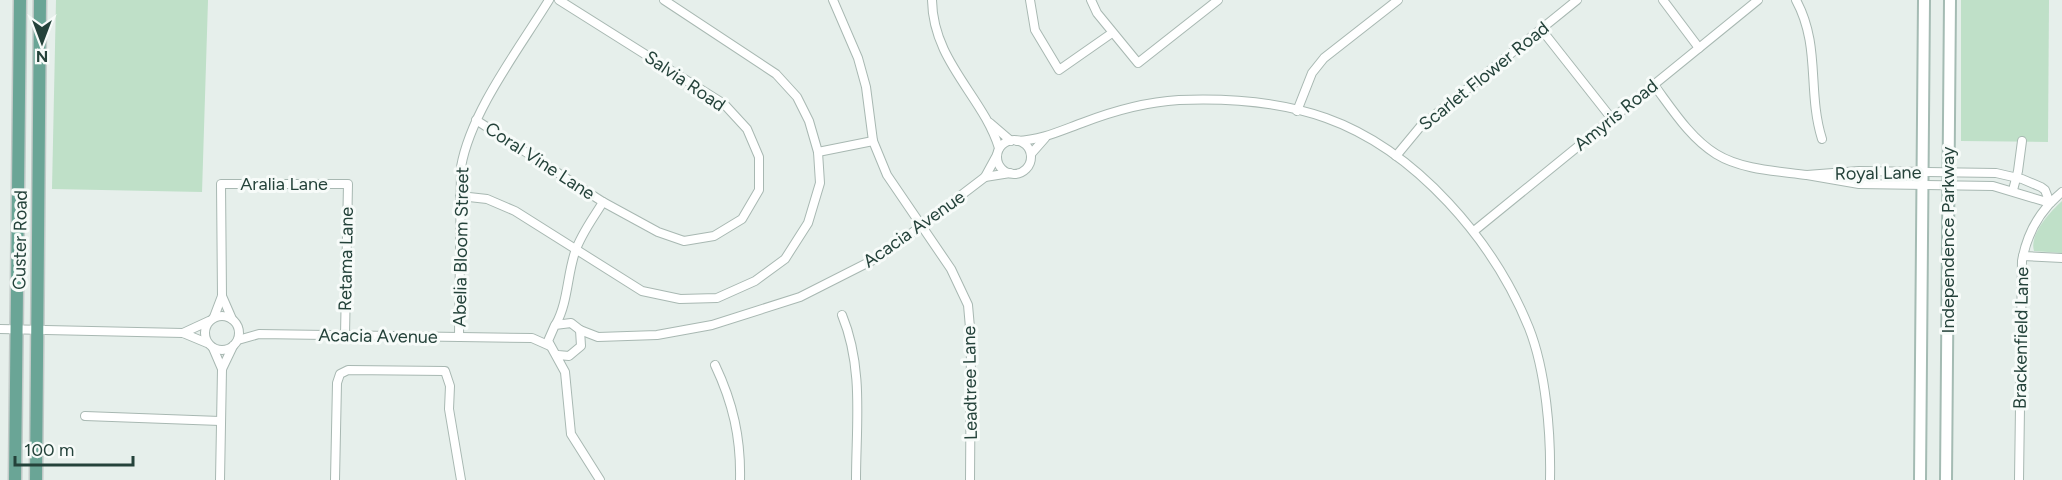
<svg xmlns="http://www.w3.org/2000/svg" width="2062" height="480" font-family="Figtree,sans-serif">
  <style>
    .green { fill: #bfe0c8 }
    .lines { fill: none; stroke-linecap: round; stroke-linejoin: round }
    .minor-casing { stroke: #a8b8b2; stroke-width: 10 }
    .secondary-casing { stroke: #a4bbb3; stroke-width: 14 }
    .primary-casing { stroke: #c2cac8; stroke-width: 15 }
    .minor { stroke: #fff; stroke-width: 8 }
    .secondary { stroke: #fff; stroke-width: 10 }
    .primary { stroke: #6aa596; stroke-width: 12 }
    .labels { text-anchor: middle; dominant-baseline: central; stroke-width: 6; stroke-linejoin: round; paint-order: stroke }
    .street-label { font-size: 18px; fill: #24423a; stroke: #f7fbf9 }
  </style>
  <rect width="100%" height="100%" fill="#e6efeb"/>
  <!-- green -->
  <g class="green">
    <polygon points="56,0 208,0 202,192 52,189"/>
    <polygon points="1961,0 2049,0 2048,142 1961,141"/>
    <path d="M 2062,201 L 2062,253 L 2034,251 C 2029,234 2050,212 2062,201 Z"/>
  </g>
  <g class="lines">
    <!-- minor casing -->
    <g class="minor-casing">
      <g id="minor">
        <polyline points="833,0 858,58 866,87 873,141 887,175 951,269 968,305 971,339 970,480"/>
        <path d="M 932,0 C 933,62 983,96 999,148"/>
        <polyline points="1030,0 1035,30 1059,70 1112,33"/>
        <polyline points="1091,0 1097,13 1138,63 1218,0"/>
        <polyline points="1663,0 1699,48"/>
        <path d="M 1796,0 C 1821,46 1807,91 1822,139"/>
        <polyline points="1541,29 1612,119"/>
        <path d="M 1654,85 C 1672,109 1690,138 1716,154 C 1742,170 1778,171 1807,175"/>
        <polyline points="1297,111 1312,73 1324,58 1398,0"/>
        <polyline points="476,120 603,202 658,232 684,241 714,236 742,219 759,190 759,157 747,129 724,104 559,0"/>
        <polyline points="990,123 1011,141"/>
        <circle cx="1014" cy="157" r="17"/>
        <path d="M 1017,141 C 1041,140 1060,131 1082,123 C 1113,111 1145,102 1179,100 C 1227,98 1281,102 1326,118 C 1416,150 1494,241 1529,328 C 1546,371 1551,434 1550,480"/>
        <polyline points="818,152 873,141"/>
        <polyline points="1031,154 1045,138"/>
        <polyline points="1396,156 1420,127 1577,0"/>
        <polygon points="1859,171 1996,173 2022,179 2041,187 2045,190 2050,203 1993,186 1859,184 1807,175"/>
        <polyline points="985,177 1010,173"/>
        <polyline points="2013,190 2018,171 2022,141"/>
        <polyline points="460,196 487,199 515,211 642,291 680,299 717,298 755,281 785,259 808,223 820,183 818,152 809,121 797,97 776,74 664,0"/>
        <polyline points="1474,231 1758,0"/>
        <polyline points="2023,256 2062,258"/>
        <polyline points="222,296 232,319"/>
        <path d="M 842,315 C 864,368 856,425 856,480"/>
        <circle cx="222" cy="333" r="17"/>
        <polyline points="214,317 222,296 221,184 348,184 345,335"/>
        <path d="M 556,324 C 568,302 567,276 575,252 C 581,234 594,217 603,202"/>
        <polyline points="0,329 183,333 207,343"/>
        <polyline points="580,330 598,337 657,335 712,325 800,297 883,255 985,177 997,155"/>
        <polyline points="183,333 209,321"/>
        <path d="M 459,337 L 461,167 C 471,111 519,49 549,0"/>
        <polyline points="238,340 259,334 532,338 550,346"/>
        <polyline points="213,348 222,369"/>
        <polyline points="558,355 569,356 581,346 580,330 571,323 555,325 548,341 565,372 571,434 600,480"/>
        <path d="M 715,365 C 733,403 741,438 740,480"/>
        <polyline points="85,416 220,421"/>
        <polyline points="220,480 222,369 233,346"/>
        <polyline points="335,480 337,383 340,374 348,370 445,371 450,386 449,409 461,480"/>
        <path d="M 2019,480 L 2022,261 C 2027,233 2040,210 2062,192"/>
      </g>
    </g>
    <!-- secondary casing -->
    <g class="secondary-casing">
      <g id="secondary">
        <polyline points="1920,480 1924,0"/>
        <polyline points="1946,480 1950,0"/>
      </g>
    </g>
    <!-- primary casing -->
    <g class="primary-casing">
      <g id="primary">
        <polyline points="15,480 20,0"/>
        <polyline points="36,480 40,0"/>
      </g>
    </g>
    <!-- minor -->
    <use href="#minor" class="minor"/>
    <!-- secondary -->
    <use href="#secondary" class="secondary"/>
    <!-- primary -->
    <use href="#primary" class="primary"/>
  </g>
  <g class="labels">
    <!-- street labels -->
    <g class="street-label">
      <text transform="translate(1484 76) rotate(-39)">Scarlet Flower Road</text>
      <text transform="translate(685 81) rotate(34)">Salvia Road</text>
      <text transform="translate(1616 115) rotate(-39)">Amyris Road</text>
      <text transform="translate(540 161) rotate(33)">Coral Vine Lane</text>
      <text transform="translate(1878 173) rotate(-1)">Royal Lane</text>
      <text x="284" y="184">Aralia Lane</text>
      <text transform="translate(914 229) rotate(-35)">Acacia Avenue</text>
      <text transform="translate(20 240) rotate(-89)">Custer Road</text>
      <text transform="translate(1948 240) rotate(-90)">Independence Parkway</text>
      <text transform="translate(461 247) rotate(-89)">Abelia Bloom Street</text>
      <text transform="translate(346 259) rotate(-89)">Retama Lane</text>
      <text transform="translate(378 336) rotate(1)">Acacia Avenue</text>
      <text transform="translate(2021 338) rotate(-89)">Brackenfield Lane</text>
      <text transform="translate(970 383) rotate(-91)">Leadtree Lane</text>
    </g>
  </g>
  <!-- north arrow -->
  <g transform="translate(42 42) rotate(180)" stroke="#f7fbf9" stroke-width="4.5" paint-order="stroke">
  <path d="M0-4.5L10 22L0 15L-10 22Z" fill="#24423a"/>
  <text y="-9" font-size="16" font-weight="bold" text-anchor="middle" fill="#24423a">N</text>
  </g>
  <!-- scale -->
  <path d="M15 456v9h118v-9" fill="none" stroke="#24423a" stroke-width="3"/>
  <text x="24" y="456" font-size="18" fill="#24423a" stroke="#f7fbf9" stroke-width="4.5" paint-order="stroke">100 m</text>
</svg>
